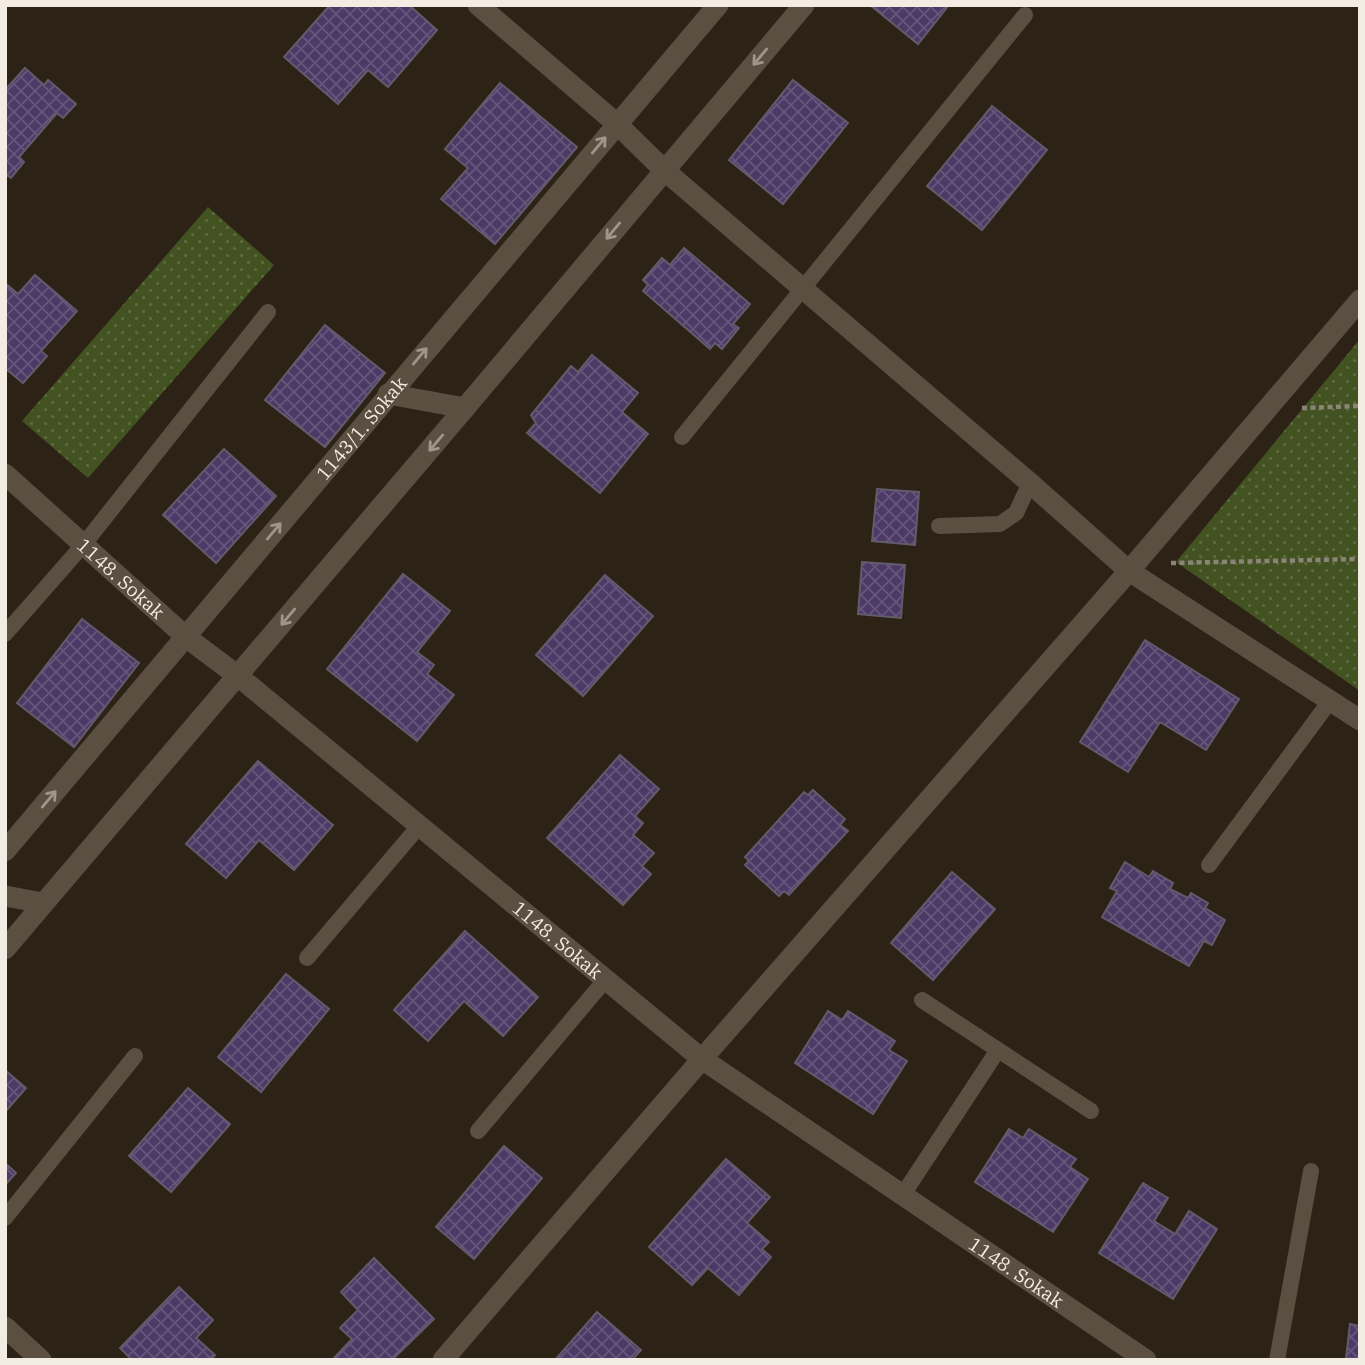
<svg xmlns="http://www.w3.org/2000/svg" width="1365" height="1365" font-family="'IBM Plex Serif',serif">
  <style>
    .grass { fill: url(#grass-dots) }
    .building { fill: url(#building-cross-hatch); stroke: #615b6b; stroke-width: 2 }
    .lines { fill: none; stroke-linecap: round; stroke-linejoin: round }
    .path { stroke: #8c8479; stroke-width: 4.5; stroke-dasharray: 5 3.5; stroke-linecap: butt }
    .service { stroke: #5a4f41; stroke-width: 16 }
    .minor { stroke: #5a4f41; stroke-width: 21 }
    .oneway { stroke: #9e968a }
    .labels { text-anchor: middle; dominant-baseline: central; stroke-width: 6; stroke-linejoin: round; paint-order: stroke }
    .street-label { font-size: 19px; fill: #f2ece3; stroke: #2c2215 }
  </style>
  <defs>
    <pattern id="grass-dots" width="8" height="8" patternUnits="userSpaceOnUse" patternTransform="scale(1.75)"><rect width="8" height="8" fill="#425221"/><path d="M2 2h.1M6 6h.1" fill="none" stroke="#5e6b41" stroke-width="1.8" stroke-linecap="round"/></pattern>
    <pattern id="building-cross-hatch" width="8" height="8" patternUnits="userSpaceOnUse" patternTransform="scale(1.75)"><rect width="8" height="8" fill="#4c3965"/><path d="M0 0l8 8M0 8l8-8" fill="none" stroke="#66567b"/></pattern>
  </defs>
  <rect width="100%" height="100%" fill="#2c2215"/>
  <!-- grass -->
  <g class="grass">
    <polygon points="208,207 274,265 88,478 22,421"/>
    <polygon points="1360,339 1360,691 1176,562"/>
  </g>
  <!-- building -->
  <g class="building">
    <polygon points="330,5 409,5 437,30 388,87 368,70 338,104 284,57"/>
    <polygon points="870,5 949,5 918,44"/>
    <polygon points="25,68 44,85 48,80 76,104 63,118 57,113 19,157 24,162 11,178 5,174 5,90"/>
    <polygon points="793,80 848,123 783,204 729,160"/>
    <polygon points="500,83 577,147 495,244 441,199 468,168 445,149"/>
    <polygon points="992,106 1047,150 982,230 927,186"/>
    <polygon points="684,248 750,304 733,324 739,328 722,349 715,343 710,349 643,291 648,285 643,280 662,258 670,265"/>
    <polygon points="35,275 77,311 41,351 47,356 23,383 5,368 5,283 18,294"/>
    <polygon points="325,325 385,373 325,447 265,400"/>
    <polygon points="592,355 638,393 622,412 648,434 600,493 527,433 536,423 531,415 571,366 578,372"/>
    <polygon points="224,449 276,496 216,563 163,515"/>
    <polygon points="877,489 919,492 915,545 872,541"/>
    <polygon points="862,562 905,565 901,618 858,614"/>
    <polygon points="403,574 450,611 417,652 434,665 427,674 454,695 417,741 327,669"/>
    <polygon points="605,575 653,616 583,696 536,655"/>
    <polygon points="82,619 139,663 74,747 17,703"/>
    <polygon points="1145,640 1239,699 1206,750 1160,722 1128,772 1080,742"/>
    <polygon points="620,755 659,789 635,816 643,823 633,835 654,853 642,866 651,874 623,905 547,838"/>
    <polygon points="258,761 333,825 294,870 259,840 226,878 186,844"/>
    <polygon points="813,790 845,819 840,825 848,831 789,895 784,891 779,896 745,865 749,861 745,857 804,792 808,795"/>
    <polygon points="1125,862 1149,877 1153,871 1173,883 1170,889 1188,898 1191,893 1208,903 1205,908 1225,920 1212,945 1204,941 1189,966 1102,917 1117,891 1110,888"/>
    <polygon points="952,872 995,909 933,980 891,943"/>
    <polygon points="465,931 538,997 503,1036 464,1001 428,1041 394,1010"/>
    <polygon points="286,974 329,1009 261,1092 218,1057"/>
    <polygon points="828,1011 842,1020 848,1011 895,1041 889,1050 907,1061 873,1114 795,1063"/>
    <polygon points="5,1070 26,1088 5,1112"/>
    <polygon points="188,1088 230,1124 171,1192 129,1156"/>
    <polygon points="1009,1129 1023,1138 1029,1129 1076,1159 1070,1167 1088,1179 1053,1232 975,1182"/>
    <polygon points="504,1146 542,1178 474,1259 436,1227"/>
    <polygon points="726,1159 770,1197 747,1223 769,1242 762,1249 771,1257 739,1295 708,1268 692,1285 649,1247"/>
    <polygon points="5,1163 16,1173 5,1185"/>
    <polygon points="1143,1183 1168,1198 1154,1221 1175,1234 1189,1211 1217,1229 1173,1299 1099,1253"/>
    <polygon points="374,1258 434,1319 392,1360 332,1360 352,1339 340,1328 358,1310 341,1292"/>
    <polygon points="179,1287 213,1320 196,1338 215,1355 211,1360 132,1360 120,1348"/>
    <polygon points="597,1312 641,1350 632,1360 555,1360"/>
    <polygon points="1350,1324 1360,1326 1360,1359 1346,1358"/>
  </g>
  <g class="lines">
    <!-- path -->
    <g class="path">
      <polyline points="1302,408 1360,406"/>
      <polyline points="1171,563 1360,559"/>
    </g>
    <!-- service -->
    <g class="service">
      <polyline points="682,437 1025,15"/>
      <polyline points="939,526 1000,524 1016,513 1030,483"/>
      <polyline points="5,634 84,544 268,312"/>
      <polyline points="1209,865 1330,701"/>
      <polyline points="307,958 420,825"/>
      <polyline points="922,1000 1091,1111"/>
      <polyline points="478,1131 606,979"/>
      <polyline points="902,1196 998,1050"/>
      <polyline points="5,1218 135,1056"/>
      <polyline points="1277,1360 1311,1171"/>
    </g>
    <!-- minor -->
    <g class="minor">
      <polyline points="478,5 617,124 664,170 1030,483 1129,571 1360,720"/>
      <polyline points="388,394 465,408"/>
      <path id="s1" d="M 5,474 L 186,637 L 238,676 L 702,1059 L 1146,1360"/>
      <path id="s2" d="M 5,851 L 718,5"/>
      <polyline points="5,896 43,903"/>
      <polyline points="5,949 465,408 804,5"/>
      <polyline points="5,1327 41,1360"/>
      <polyline points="443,1360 702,1059 1129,571 1360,300"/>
    </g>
  </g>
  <!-- one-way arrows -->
  <defs><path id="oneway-shaft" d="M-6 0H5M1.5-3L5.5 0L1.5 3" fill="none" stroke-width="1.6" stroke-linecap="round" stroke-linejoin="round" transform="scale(1.75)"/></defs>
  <g class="oneway">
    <use href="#oneway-shaft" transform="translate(760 57) rotate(130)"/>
    <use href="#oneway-shaft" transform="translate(599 145) rotate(-50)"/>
    <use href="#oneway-shaft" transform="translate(613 231) rotate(130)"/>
    <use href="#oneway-shaft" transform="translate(420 356) rotate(-50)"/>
    <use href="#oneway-shaft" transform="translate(436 443) rotate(130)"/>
    <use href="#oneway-shaft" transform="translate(274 531) rotate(-50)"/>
    <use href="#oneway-shaft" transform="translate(288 617) rotate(130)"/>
    <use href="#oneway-shaft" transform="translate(49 799) rotate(-50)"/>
  </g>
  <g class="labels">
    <!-- street labels -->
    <g class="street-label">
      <text stroke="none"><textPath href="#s2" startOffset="553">1143/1. Sokak</textPath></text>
      <text stroke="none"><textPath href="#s1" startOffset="156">1148. Sokak</textPath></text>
      <text stroke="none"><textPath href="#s1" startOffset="723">1148. Sokak</textPath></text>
      <text stroke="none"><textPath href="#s1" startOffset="1290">1148. Sokak</textPath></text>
    </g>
  </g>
  <!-- border -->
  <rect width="1365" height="1365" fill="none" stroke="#f2ece3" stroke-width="14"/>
</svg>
